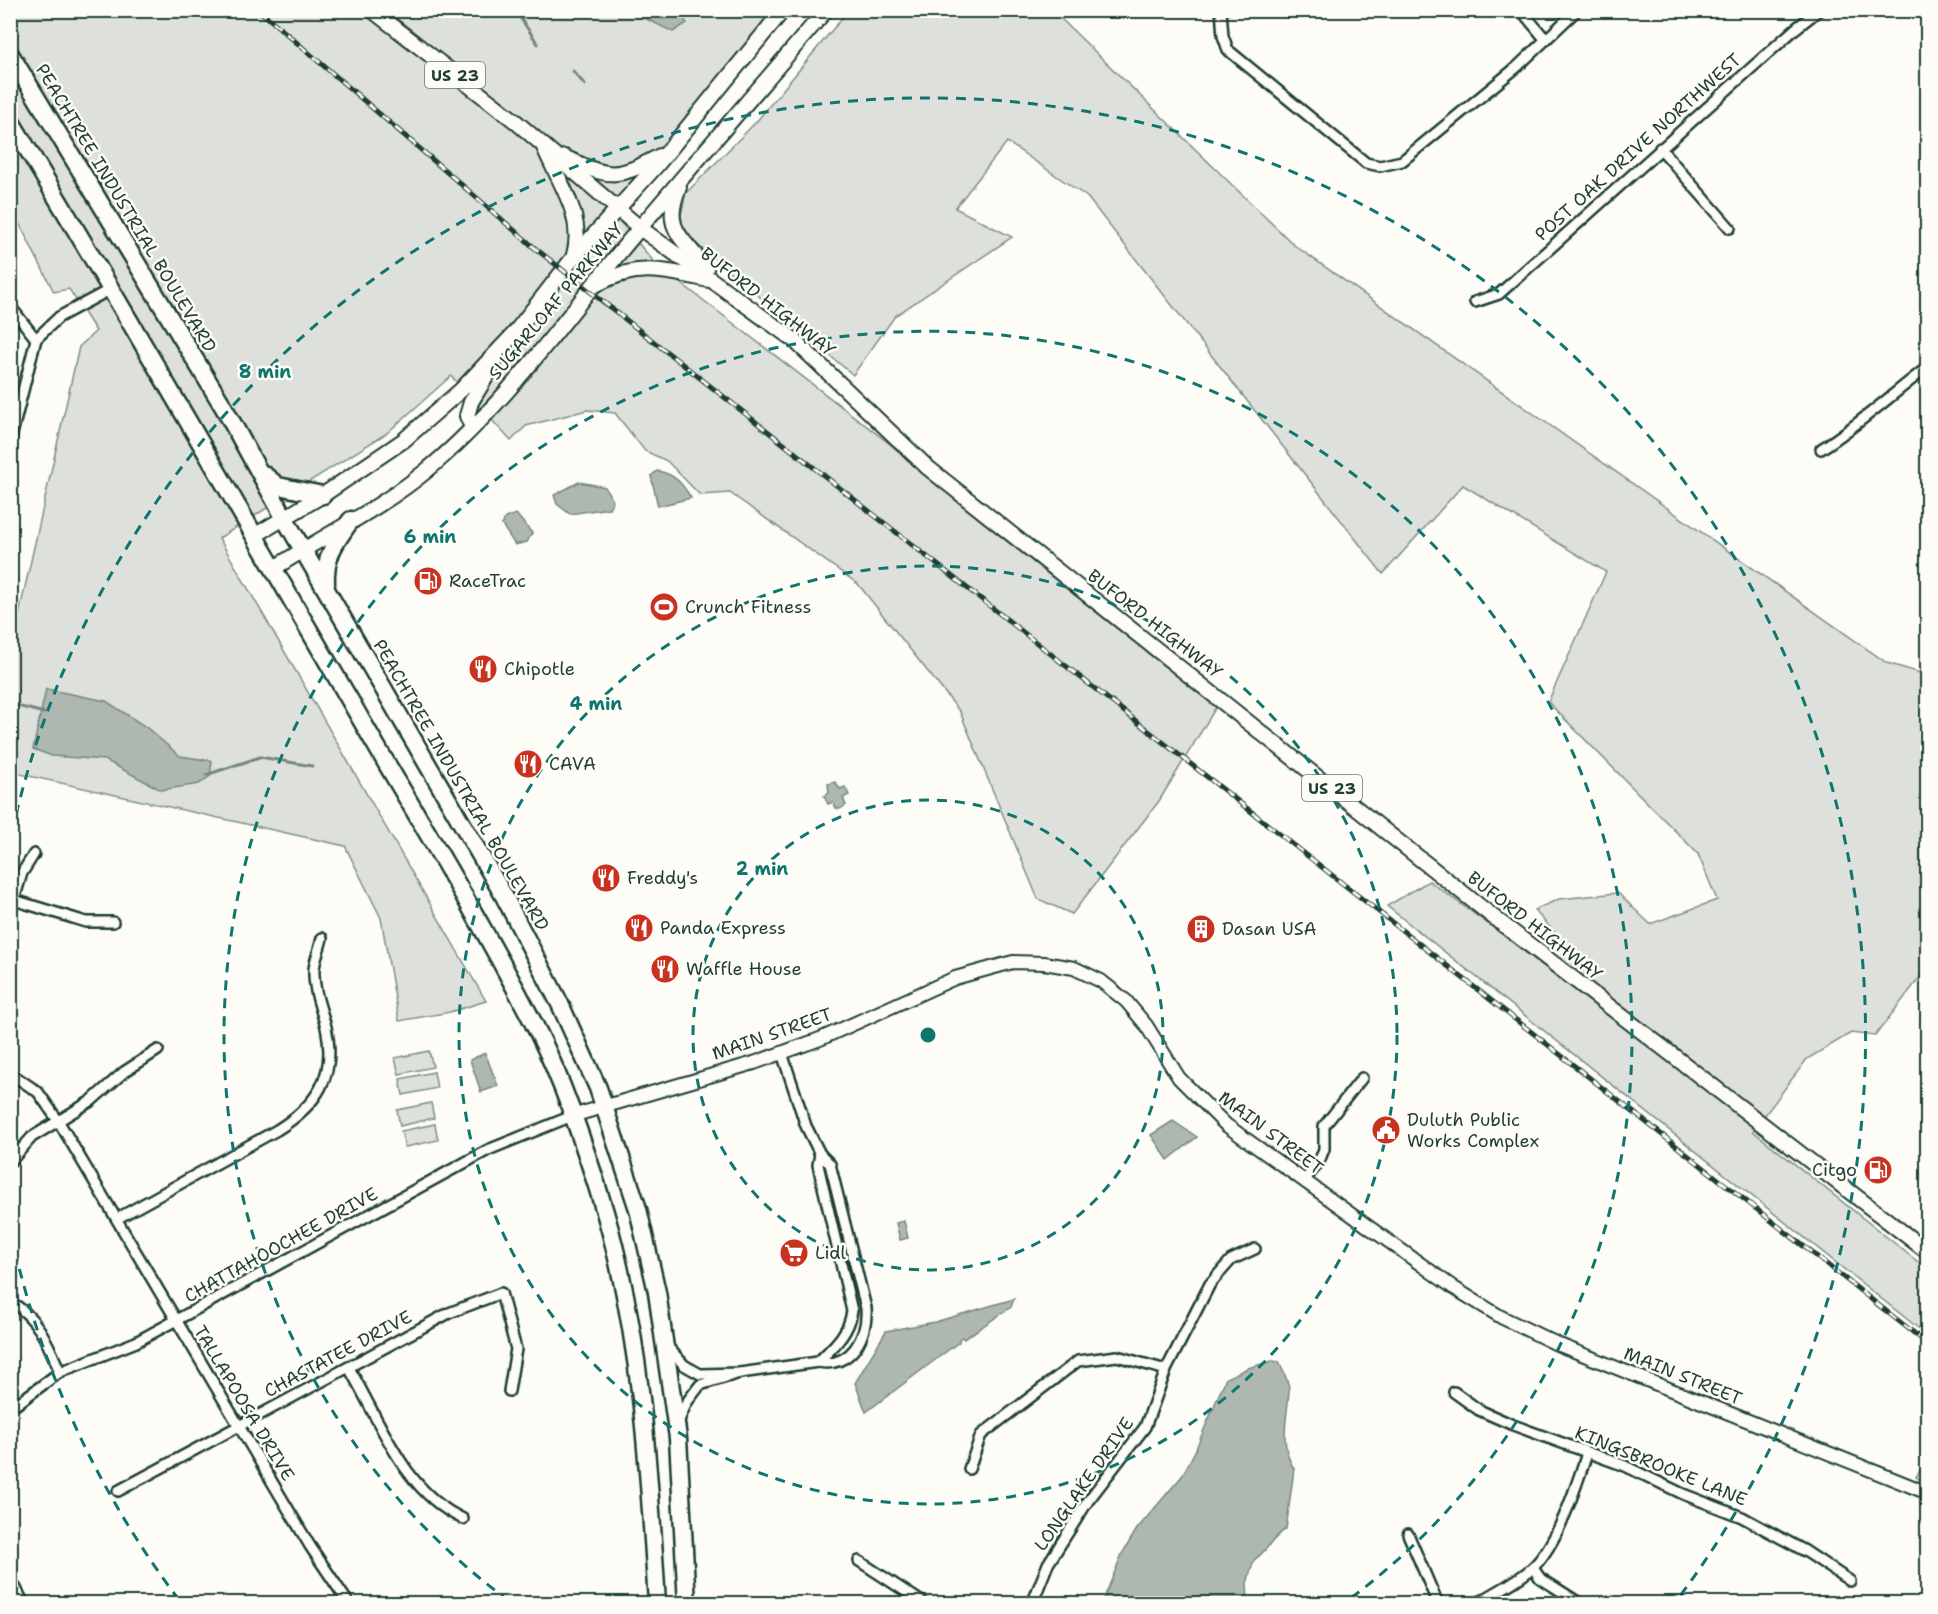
<svg xmlns="http://www.w3.org/2000/svg" width="1938" height="1614" font-family="'Shantell Sans',sans-serif">
  <style>
    .green { fill: #dde0db; stroke: #7e8e88; stroke-width: 1.5 }
    .water { fill: #aeb8b1; stroke: #75877f; stroke-width: 1.5 }
    .lines { fill: none; stroke-linecap: round; stroke-linejoin: round }
    .stream { stroke: #75877f; stroke-width: 3 }
    .street-casing { stroke: #1f3d34; stroke-width: 14 }
    .secondary-casing { stroke: #1f3d34; stroke-width: 16 }
    .primary-casing { stroke: #1f3d34; stroke-width: 18 }
    .highway-casing { stroke: #1f3d34; stroke-width: 21 }
    .street { stroke: #fdfcf7; stroke-width: 9 }
    .secondary { stroke: #fdfcf7; stroke-width: 12 }
    .primary { stroke: #fdfcf7; stroke-width: 14 }
    .highway { stroke: #fdfcf7; stroke-width: 16 }
    .rail-casing { stroke: #1f3d34; stroke-width: 5 }
    .rail { stroke: #fdfcf7; stroke-width: 3; stroke-dasharray: 9; stroke-linecap: butt }
    .ring { fill: none; stroke: #0f766e; stroke-width: 3; stroke-dasharray: 10 8 }
    .labels { text-anchor: middle; dominant-baseline: central; stroke-width: 5; stroke-linejoin: round; paint-order: stroke }
    .shield { fill: #fdfcf7; stroke: #62766e; stroke-width: 1.5 }
    .shield-label { font-size: 16px; font-weight: bold; fill: #1f3d34 }
    .street-label { font-size: 18px; fill: #1f3d34; stroke: #fdfcf7 }
    .poi-label { font-size: 18px; fill: #1f3d34; stroke: #fdfcf7; text-anchor: start }
    .centre { fill: #0f766e; stroke: #fdfcf7; stroke-width: 3 }
    .ring-label { font-size: 18px; text-anchor: middle; font-weight: bold; fill: #0f766e; stroke: #fdfcf7; stroke-width: 5; stroke-linejoin: round; paint-order: stroke }
  </style>
  <rect width="100%" height="100%" fill="#fdfcf7"/>
  <filter id="ink" filterUnits="userSpaceOnUse"><feTurbulence type="fractalNoise" baseFrequency=".0167" numOctaves="2"/><feDisplacementMap in="SourceGraphic" scale="12" xChannelSelector="R" yChannelSelector="G"/><feConvolveMatrix kernelMatrix="1 2 1 2 8 2 1 2 1" color-interpolation-filters="sRGB"/></filter>
  <g filter="url(#ink)">
    <!-- green -->
    <g class="green">
      <polygon points="11,11 793,11 615,216 655,263 1221,699 1159,801 1072,914 1038,899 960,712 858,584 730,493 700,495 667,461 645,451 615,413 587,410 526,426 511,441 451,376 387,433 219,538 486,1001 450,1012 399,1021 381,918 345,846 11,772 11,623 17,623 79,347 96,331 69,289 54,292 11,207"/>
      <polygon points="848,11 1053,11 1294,245 1887,663 1927,675 1927,968 1875,1036 1851,1033 1807,1059 1753,1131 1927,1269 1927,1335 1387,906 1429,881 1557,974 1567,946 1534,910 1559,899 1618,893 1650,924 1717,900 1698,854 1548,702 1606,572 1463,485 1383,574 1087,197 1007,142 955,208 1012,237 895,316 853,375 693,241 683,229 681,215 686,193 756,122"/>
      <polygon points="429,1051 433,1067 399,1074 395,1058"/>
      <polygon points="434,1072 437,1088 403,1095 400,1079"/>
      <polygon points="431,1103 434,1118 400,1126 397,1110"/>
      <polygon points="435,1124 438,1140 405,1147 401,1131"/>
      <polygon points="1927,1459 1928,1483 1927,1483 1916,1477"/>
    </g>
    <!-- water -->
    <g class="water">
      <polygon points="636,11 677,11 687,23 673,32 640,16"/>
      <path d="M 657,471 C 675,474 682,483 691,498 L 658,506 L 651,476 Z"/>
      <polygon points="579,482 605,487 613,501 609,508 570,514 557,504 554,495"/>
      <polygon points="516,514 532,533 527,542 515,545 502,525 505,518"/>
      <polygon points="46,689 106,701 146,727 180,756 212,761 210,776 199,784 161,790 105,760 52,756 33,749"/>
      <polygon points="835,782 840,789 845,787 849,795 843,798 846,805 840,809 836,808 833,802 828,804 824,796 829,793 828,784"/>
      <polygon points="485,1053 498,1086 481,1092 470,1060"/>
      <polygon points="1173,1121 1197,1137 1168,1160 1151,1135"/>
      <polygon points="904,1221 908,1238 900,1240 896,1223"/>
      <polygon points="1014,1299 1011,1307 964,1339 962,1337 959,1339 959,1342 866,1412 855,1383 886,1331 935,1322"/>
      <path d="M 1272,1361 L 1279,1362 C 1282,1370 1289,1381 1289,1389 C 1288,1418 1278,1442 1294,1469 L 1286,1529 C 1273,1537 1267,1551 1254,1560 L 1247,1583 L 1248,1603 L 1102,1603 L 1122,1554 L 1137,1529 L 1182,1476 L 1195,1451 L 1226,1378 L 1248,1368 Z"/>
    </g>
    <g class="lines">
      <!-- stream -->
      <g class="stream">
        <polyline points="515,10 538,44"/>
        <polyline points="573,71 585,85"/>
        <polyline points="10,704 44,713"/>
        <polyline points="206,775 260,757 312,766"/>
      </g>
      <!-- street casing -->
      <g class="street-casing">
        <g id="street">
          <polyline points="1221,10 1223,36 1228,50 1366,163 1380,166 1402,161 1517,67 1577,10"/>
          <polyline points="1521,10 1546,40"/>
          <polyline points="1660,148 1730,228"/>
          <polyline points="1475,302 1499,294 1795,29 1819,10"/>
          <polyline points="10,306 36,339"/>
          <polyline points="10,442 36,339 59,317 111,289"/>
          <path d="M 1821,449 C 1859,425 1892,394 1928,367"/>
          <polyline points="14,900 86,922 113,922"/>
          <polyline points="10,913 22,873 34,854"/>
          <polyline points="782,1053 806,1126 820,1154"/>
          <polyline points="10,1073 38,1092 59,1122 310,1546 349,1604"/>
          <path d="M 820,1154 L 830,1164 L 866,1308 C 868,1336 851,1369 818,1362 C 833,1347 849,1334 852,1311 L 818,1165 Z"/>
          <polyline points="10,1162 32,1137 91,1101 124,1072 158,1050"/>
          <polyline points="1304,1181 1319,1162 1324,1149 1324,1126 1362,1078"/>
          <path d="M 118,1218 L 277,1130 C 317,1105 337,1076 326,1027 C 321,1008 313,990 314,969 C 315,959 320,948 322,938"/>
          <path d="M 10,1302 C 38,1316 49,1346 60,1372"/>
          <polyline points="667,1346 684,1365 700,1374 740,1373 700,1385 687,1402 677,1425"/>
          <path d="M 349,1368 C 381,1422 403,1491 463,1519"/>
          <polyline points="740,1373 818,1362"/>
          <polyline points="1454,1392 1479,1410 1513,1425 1625,1466 1683,1494 1742,1517 1805,1551 1850,1581"/>
          <polyline points="10,1409 60,1372 136,1342 488,1150 572,1116"/>
          <polyline points="969,1469 981,1435 1078,1361 1117,1356 1166,1370"/>
          <polyline points="118,1491 449,1313 501,1293 516,1349 509,1391"/>
          <polyline points="1408,1534 1438,1604"/>
          <polyline points="859,1561 925,1604"/>
          <polyline points="1533,1568 1540,1578 1581,1604"/>
          <polyline points="10,1577 24,1604"/>
          <polyline points="1032,1604 1048,1564 1088,1501 1145,1427 1166,1370 1210,1284 1231,1260 1255,1249"/>
          <path d="M 1476,1604 C 1494,1593 1515,1583 1531,1569 C 1557,1547 1577,1484 1587,1453"/>
        </g>
      </g>
      <!-- secondary casing -->
      <g class="secondary-casing">
        <polyline id="secondary" points="572,1116 754,1063 820,1039 955,978 1013,962 1044,963 1074,968 1101,981 1126,1001 1146,1025 1179,1078 1226,1125 1454,1288 1501,1317 1557,1344 1928,1493"/>
      </g>
      <!-- primary casing -->
      <g class="primary-casing">
        <g id="primary">
          <polyline points="372,10 515,121 640,228 794,340 927,467 1492,916 1928,1252"/>
          <path d="M 544,147 C 559,183 585,216 574,255"/>
          <path d="M 564,157 C 609,178 615,180 660,156"/>
          <path d="M 679,187 C 661,231 684,237 706,269"/>
          <path d="M 597,284 C 639,262 666,271 709,280"/>
          <polyline points="472,427 467,416 471,402 495,362"/>
          <polyline points="254,536 323,495 404,440 461,390 513,335 573,258 657,165 783,10"/>
          <path d="M 273,569 C 323,536 380,509 426,471 C 501,409 559,327 619,253 C 687,171 757,91 826,10"/>
        </g>
      </g>
      <!-- highway casing -->
      <g class="highway-casing">
        <g id="highway">
          <polyline points="10,54 223,406 285,519 504,896 560,1004 598,1088 638,1209 657,1292 678,1438 687,1604"/>
          <path d="M 10,120 C 126,311 236,505 348,697 C 412,809 481,919 539,1034 C 565,1086 588,1156 605,1212 C 642,1339 649,1472 657,1604"/>
          <polyline points="263,474 278,486 323,495"/>
          <path d="M 326,585 C 324,557 335,542 351,520"/>
        </g>
      </g>
      <!-- street -->
      <use href="#street" class="street"/>
      <!-- secondary -->
      <use href="#secondary" class="secondary"/>
      <!-- primary -->
      <use href="#primary" class="primary"/>
      <!-- highway -->
      <use href="#highway" class="highway"/>
      <!-- rail casing -->
      <g class="rail-casing">
        <polyline id="rail" points="259,10 536,249 1928,1344"/>
      </g>
      <!-- rail -->
      <use href="#rail" class="rail"/>
    </g>
  </g>
  <!-- distance rings -->
  <g class="ring">
    <circle cx="928" cy="1035" r="235"/>
    <circle cx="928" cy="1035" r="469"/>
    <path d="M509 1601A704 704 0 1 1 1347 1601"/>
    <path d="M179 1600A938 938 0 0 1 12 1238M12 832A938 938 0 1 1 1677 1600"/>
  </g>
  <!-- icons -->
  <defs>
    <g id="fuel-disc" transform="scale(1.5)"><circle r="9.5" fill="#c8321e" stroke="#fdfcf7"/><path d="M-5.5-6h7V0h2V4h1.3V-2.5L3-4.5l.8-.8L6-3V5H2.5V1h-1V6h-7ZM-4.2-4.7v3.2H.2V-4.7Z" fill="#fff"/></g>
    <g id="stadium-disc" transform="scale(1.5)"><circle r="9.5" fill="#c8321e" stroke="#fdfcf7"/><path d="M0-5a6.5 5 0 1 0 0 10a6.5 5 0 1 0 0-10ZM-3.5-1.8h7v3.6h-7Z" fill="#fff"/></g>
    <g id="restaurant-disc" transform="scale(1.5)"><circle r="9.5" fill="#c8321e" stroke="#fdfcf7"/><path d="M-5-6h1v4h1v-4h1v4h1v-4h1v5L-1.5 .5V6h-2V.5L-5-1ZM5-6V6H3V1.5H1.5Q1.5-4 5-6Z" fill="#fff"/></g>
    <g id="building-disc" transform="scale(1.5)"><circle r="9.5" fill="#c8321e" stroke="#fdfcf7"/><path d="M-4-6H4V6H1V3H-1V6H-4ZM-2.5-4.3h1.7v1.8h-1.7ZM.8-4.3h1.7v1.8H.8ZM-2.5-1h1.7V.8h-1.7ZM.8-1h1.7V.8H.8Z" fill="#fff"/></g>
    <g id="civic-disc" transform="scale(1.5)"><circle r="9.5" fill="#c8321e" stroke="#fdfcf7"/><path d="M-.6-6.5H3V-4.5H.6V-3L4-1V1h2V6H-6V1h2V-1L-.6-3ZM-1.2 2.5V6h2.4V2.5Z" fill="#fff"/></g>
    <g id="supermarket-disc" transform="scale(1.5)"><circle r="9.5" fill="#c8321e" stroke="#fdfcf7"/><path d="M-6-5.5h2.5l.6 2H6L4.5 2H-2.5L-4.4-4H-6ZM-1.5 3.2a1.3 1.3 0 1 0 .1 0ZM3 3.2a1.3 1.3 0 1 0 .1 0Z" fill="#fff"/></g>
  </defs>
  <g fill-rule="evenodd">
    <use href="#fuel-disc" x="428" y="581"/>
    <use href="#stadium-disc" x="664" y="607"/>
    <use href="#restaurant-disc" x="483" y="669"/>
    <use href="#restaurant-disc" x="528" y="764"/>
    <use href="#restaurant-disc" x="606" y="878"/>
    <use href="#restaurant-disc" x="639" y="928"/>
    <use href="#building-disc" x="1201" y="929"/>
    <use href="#restaurant-disc" x="665" y="969"/>
    <use href="#civic-disc" x="1386" y="1130"/>
    <use href="#fuel-disc" x="1878" y="1170"/>
    <use href="#supermarket-disc" x="794" y="1253"/>
  </g>
  <g class="labels">
    <!-- shield labels -->
    <g class="shield">
      <rect x="425" y="62" width="60" height="26" rx="4.5"/>
      <rect x="1302" y="775" width="60" height="26" rx="4.5"/>
    </g>
    <g class="shield-label">
      <text x="455" y="75">US 23</text>
      <text x="1332" y="788">US 23</text>
    </g>
    <!-- street labels -->
    <g class="street-label">
      <text transform="translate(1638 147) rotate(-42)">POST OAK DRIVE NORTHWEST</text>
      <text transform="translate(126 208) rotate(59)">PEACHTREE INDUSTRIAL BOULEVARD</text>
      <text transform="translate(556 301) rotate(-50)">SUGARLOAF PARKWAY</text>
      <text transform="translate(768 302) rotate(38)">BUFORD HIGHWAY</text>
      <text transform="translate(1155 624) rotate(38)">BUFORD HIGHWAY</text>
      <text transform="translate(461 785) rotate(60)">PEACHTREE INDUSTRIAL BOULEVARD</text>
      <text transform="translate(1535 926) rotate(38)">BUFORD HIGHWAY</text>
      <text transform="translate(772 1034) rotate(-19)">MAIN STREET</text>
      <text transform="translate(1271 1133) rotate(37)">MAIN STREET</text>
      <text transform="translate(281 1245) rotate(-29)">CHATTAHOOCHEE DRIVE</text>
      <text transform="translate(338 1354) rotate(-28)">CHASTATEE DRIVE</text>
      <text transform="translate(1683 1376) rotate(22)">MAIN STREET</text>
      <text transform="translate(244 1403) rotate(59)">TALLAPOOSA DRIVE</text>
      <text transform="translate(1661 1466) rotate(22)">KINGSBROOKE LANE</text>
      <text transform="translate(1084 1484) rotate(-55)">LONGLAKE DRIVE</text>
    </g>
    <!-- poi labels -->
    <g class="poi-label">
      <text x="449" y="581">RaceTrac</text>
      <text x="685" y="607">Crunch Fitness</text>
      <text x="504" y="669">Chipotle</text>
      <text x="549" y="764">CAVA</text>
      <text x="627" y="878">Freddy's</text>
      <text x="660" y="928">Panda Express</text>
      <text x="1222" y="929">Dasan USA</text>
      <text x="686" y="969">Waffle House</text>
      <text x="1407" y="1120">Duluth Public<tspan x="1407" dy="21">Works Complex</tspan></text>
      <text x="1857" y="1170" text-anchor="end">Citgo</text>
      <text x="815" y="1253">Lidl</text>
    </g>
  </g>
  <circle cx="928" cy="1035" r="9" class="centre"/>
  <g class="ring-label">
    <text x="265" y="378">8 min</text>
    <text x="430" y="543">6 min</text>
    <text x="596" y="710">4 min</text>
    <text x="762" y="875">2 min</text>
  </g>
  <!-- margin -->
  <rect width="1938" height="1614" fill="none" stroke="#fdfcf7" stroke-width="36"/>
  <rect x="18" y="18" width="1902" height="1578" fill="none" stroke="#1f3d34" stroke-width="2" filter="url(#ink)"/>
</svg>
